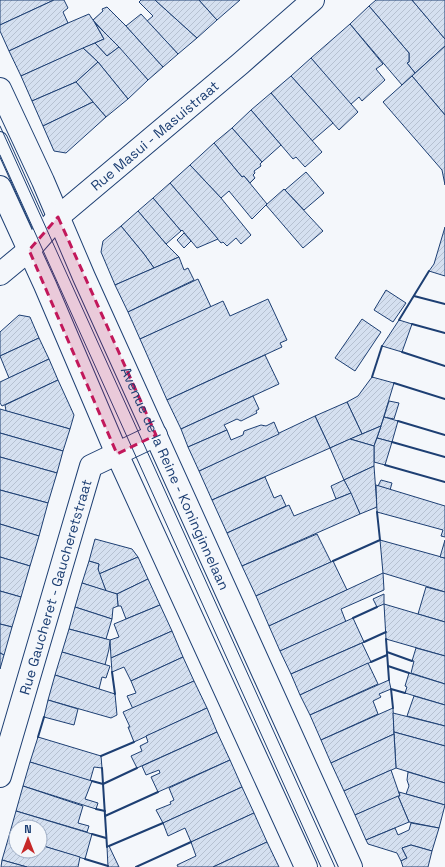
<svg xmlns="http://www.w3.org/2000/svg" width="445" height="867" font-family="'Space Grotesk',sans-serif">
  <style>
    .building { fill: url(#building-hatch); stroke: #1d3f73 }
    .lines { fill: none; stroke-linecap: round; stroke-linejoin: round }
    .service-casing { stroke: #1d3f73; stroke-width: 16 }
    .minor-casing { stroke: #1d3f73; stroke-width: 24 }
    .service { stroke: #f4f7fb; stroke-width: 14 }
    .minor { stroke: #f4f7fb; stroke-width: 22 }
    .tram { stroke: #1d3f73; stroke-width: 1 }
    .wall { stroke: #1d3f73; stroke-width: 2 }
    .marked { fill: #c2185b; fill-opacity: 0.2; stroke: #c2185b; stroke-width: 3; stroke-dasharray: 8 5; stroke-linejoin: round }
    .labels { text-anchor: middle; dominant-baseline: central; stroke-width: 3; stroke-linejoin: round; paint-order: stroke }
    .street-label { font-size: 14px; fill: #1d3f73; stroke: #f4f7fb }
  </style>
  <defs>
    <pattern id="building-hatch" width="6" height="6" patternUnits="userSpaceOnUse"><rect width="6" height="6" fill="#d5e0f0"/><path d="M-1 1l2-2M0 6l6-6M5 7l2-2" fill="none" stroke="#b6c1d1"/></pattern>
  </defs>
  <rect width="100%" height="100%" fill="#f4f7fb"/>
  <!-- building -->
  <g class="building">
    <polygon points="0,0 54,0 0,25"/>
    <polygon points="54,0 64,0 68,8 63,12 68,23 9,51 0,31 0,25"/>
    <polygon points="141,0 155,0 197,38 178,54 147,21 153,16 139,2"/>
    <polygon points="155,0 199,0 217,20 197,38"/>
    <polygon points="199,0 240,0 217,20"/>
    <polygon points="376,0 412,0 445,39 445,46 415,73 407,63 409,62 409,53 369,6"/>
    <polygon points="412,0 445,0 445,39"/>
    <polygon points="369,6 409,53 409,62 407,63 415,73 402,85 350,24"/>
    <polygon points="107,7 126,26 163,67 148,80 93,20 103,11 102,9"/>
    <polygon points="89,14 95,23 104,39 21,76 9,51 68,23"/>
    <polygon points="141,14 178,54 163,67 126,26"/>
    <polygon points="95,23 119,47 107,56 95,43 104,39"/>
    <polygon points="350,24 383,64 376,69 385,80 362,101 359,97 350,105 311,58"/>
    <polygon points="95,43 107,56 119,47 148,80 128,99 98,62 83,48"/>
    <polygon points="445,46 445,115 412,76"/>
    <polygon points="83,48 98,62 76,82 32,101 21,76"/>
    <polygon points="311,58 358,112 339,130 291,76"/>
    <polygon points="98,62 128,99 106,117 76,82"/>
    <polygon points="291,76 333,123 312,141 271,93"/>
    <polygon points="412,76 445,115 445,185 442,170 383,102"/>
    <polygon points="76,82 93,102 43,126 32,101"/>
    <polygon points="271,93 322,152 305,167 296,157 293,159 251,110"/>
    <polygon points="93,102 106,117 66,153 54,151 43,126"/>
    <polygon points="251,110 281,145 262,162 232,128"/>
    <polygon points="232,128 262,162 260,164 261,166 254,171 255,173 253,175 255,178 250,183 244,176 242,177 214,143"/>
    <polygon points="214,143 242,177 244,176 267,204 252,219 229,191 221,198 190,165"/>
    <polygon points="190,165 221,198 251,235 241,244 236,238 227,246 223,242 221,243 170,183"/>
    <polygon points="306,172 324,193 304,210 285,190"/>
    <polygon points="170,183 218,239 197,248 182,230 181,231 153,198"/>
    <polygon points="284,189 323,231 303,248 266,205"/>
    <polygon points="153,198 181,231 166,244 138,211"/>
    <polygon points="138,211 166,244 179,257 154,268 144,254 121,226"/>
    <polygon points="121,226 144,254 154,268 115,285 101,252 103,241"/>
    <polygon points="445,227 445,276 429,271 434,264"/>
    <polygon points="184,233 191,241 184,248 177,240"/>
    <polygon points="179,257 184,270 188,268 194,280 128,312 115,285"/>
    <polygon points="198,279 211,307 140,339 128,312"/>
    <polygon points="386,290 406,303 393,322 374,310"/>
    <polygon points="268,299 287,340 280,343 282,347 167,400 140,339 223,301 230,316"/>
    <polygon points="19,315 30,317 39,338 0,356 0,332"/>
    <polygon points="362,319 381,332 355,371 335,358"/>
    <polygon points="399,320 412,324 402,352 382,346"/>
    <polygon points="39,338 49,359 9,378 0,356"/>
    <polygon points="265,355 279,384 181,429 167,400"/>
    <polygon points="49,359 58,380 2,406 0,403 0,382"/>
    <polygon points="372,377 394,383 381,426 362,434 347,402 358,396"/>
    <polygon points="58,380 74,415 70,429 6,411 5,405"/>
    <polygon points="253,396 259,409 256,411 257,413 241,421 237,419 224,425 227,430 188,447 181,429"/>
    <polygon points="389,401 399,403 394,419 384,417"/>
    <polygon points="347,402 362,434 330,448 315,416"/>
    <polygon points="0,409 70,429 63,451 0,433"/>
    <polygon points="315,416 330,448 212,500 199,471"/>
    <polygon points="384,417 398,421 392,442 377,438"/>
    <polygon points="274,422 279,434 199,471 188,447 227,430 231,440 243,435 244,431 261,425 266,426"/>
    <polygon points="381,426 374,446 350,439 362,434"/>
    <polygon points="0,433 63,451 57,473 0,457"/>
    <polygon points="377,438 392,442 385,465 374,462 374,446"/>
    <polygon points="350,439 374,446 374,466 344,480 330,448"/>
    <polygon points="0,457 57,473 48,503 0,490"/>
    <polygon points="374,466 377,507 360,514 344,480"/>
    <polygon points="265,477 274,498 281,495 286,506 227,533 212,500"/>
    <polygon points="344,480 351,493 336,499 331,486"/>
    <polygon points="381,480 392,483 390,490 378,486"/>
    <polygon points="376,485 445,506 445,537 441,536 443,530 377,512"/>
    <polygon points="0,490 48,503 39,536 0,524"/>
    <polygon points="351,493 360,514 242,566 227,533 289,505 294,516"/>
    <polygon points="0,524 39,536 30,566 0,557"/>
    <polygon points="317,534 331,562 256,596 242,566"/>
    <polygon points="95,539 132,549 138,557 99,574 98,569 99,564 89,561"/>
    <polygon points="380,540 445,558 445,592 383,573"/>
    <polygon points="445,540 445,558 440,557"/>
    <polygon points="0,557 30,566 21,597 0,591"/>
    <polygon points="138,557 148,579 117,594 106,591 99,574"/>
    <polygon points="89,561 99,564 98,569 106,591 82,583"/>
    <polygon points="333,561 347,590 269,626 256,596"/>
    <polygon points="383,573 384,590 341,609 346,622 280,651 269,626"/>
    <polygon points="148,579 160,605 126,619 121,606 118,606 117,594"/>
    <polygon points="82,583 117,594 118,606 113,608 112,619 75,607"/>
    <polygon points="426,587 445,592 445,622 418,614"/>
    <polygon points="0,591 21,597 12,627 0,624"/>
    <polygon points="384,594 384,604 377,607 373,599"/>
    <polygon points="384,604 445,622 445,656 386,639"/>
    <polygon points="160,605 172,631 111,658 110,640 119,637 114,624"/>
    <polygon points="75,607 112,619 106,639 69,629"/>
    <polygon points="353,618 364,642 291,674 280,651"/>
    <polygon points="0,624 12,627 4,655 0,653"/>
    <polygon points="69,629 110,640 109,649 105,665 62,652"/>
    <polygon points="172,631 183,657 131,681 124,667 112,672 111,658"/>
    <polygon points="362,643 371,662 300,695 291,674"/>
    <polygon points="416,648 445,656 445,684 411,673 414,661 412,661"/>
    <polygon points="62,652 110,666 106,678 102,677 99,689 55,675"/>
    <polygon points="0,653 4,655 0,669"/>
    <polygon points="183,657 194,681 133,709 127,696 136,693 131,681"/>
    <polygon points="368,663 378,684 310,715 300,695"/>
    <polygon points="409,673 445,684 445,705 405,693 407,687 405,686"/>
    <polygon points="55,675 115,694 117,715 111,718 48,700"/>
    <polygon points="389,680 391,689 379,694 381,697 373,701 378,714 321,740 310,715"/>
    <polygon points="194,681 207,708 134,742 128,727 130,727 123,712"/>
    <polygon points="414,696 445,705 445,726 407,716"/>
    <polygon points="48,700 78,709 74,725 44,717"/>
    <polygon points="207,708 217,732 137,768 131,756 142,751 140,746 148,742 146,736"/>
    <polygon points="393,708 394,734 331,763 321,740"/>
    <polygon points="393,713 445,726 445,746 394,732"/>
    <polygon points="217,732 230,760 158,792 151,777 160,773 159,770 146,775 142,766"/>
    <polygon points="394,732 445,746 445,783 396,768"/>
    <polygon points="394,734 396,768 344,791 331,763"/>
    <polygon points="38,737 101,756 102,768 94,767 90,781 30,762"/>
    <polygon points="230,760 242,787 163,823 156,810 171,804 170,802 174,800 169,788"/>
    <polygon points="30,762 92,781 85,799 98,803 96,809 23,786"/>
    <polygon points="391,770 400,796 355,815 344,791"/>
    <polygon points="408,772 445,783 445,805 406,794 409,786 407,780"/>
    <polygon points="23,786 83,806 78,823 89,826 87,832 16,811"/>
    <polygon points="242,787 254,813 191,842 185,828 168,836 163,823"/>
    <polygon points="399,792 445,805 439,828 409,822 398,796 400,796"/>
    <polygon points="398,796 409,822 366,840 355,815"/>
    <polygon points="16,811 92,834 85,859 40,845 40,827 16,827 16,838 9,836"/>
    <polygon points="254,813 267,842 213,867 178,867 177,865 196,856 191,842"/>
    <polygon points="411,823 439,828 432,851 411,845 402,848 407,858 401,861 397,853 368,844 366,840 395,828 398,835 409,830"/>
    <polygon points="9,836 16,838 16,851 40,851 40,845 80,857 78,867 27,867 2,860"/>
    <polygon points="267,842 279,867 213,867"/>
    <polygon points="411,845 432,851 428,867 403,867 401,861 407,858 402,848"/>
    <polygon points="109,846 119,867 108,867 107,847"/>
    <polygon points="2,860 27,867 1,867"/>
  </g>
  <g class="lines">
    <!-- service casing -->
    <g class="service-casing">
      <polyline id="service" points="0,139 43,234"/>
    </g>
    <!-- minor casing -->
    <g class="minor-casing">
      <g id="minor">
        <path id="s1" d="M 0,89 L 43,181 L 84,277 L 351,867"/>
        <polyline points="0,187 45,285 117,454 306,867"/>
        <path id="s2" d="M 0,274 L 29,250 L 58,217 L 240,64 L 313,0"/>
        <path id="s3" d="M 0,776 L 91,466 L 156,435"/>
      </g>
    </g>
    <!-- service -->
    <use href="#service" class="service"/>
    <!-- minor -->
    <use href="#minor" class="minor"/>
    <!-- tram -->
    <g class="tram">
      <polyline points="0,126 335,867"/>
      <polyline points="0,155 321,867"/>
    </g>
    <!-- wall -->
    <g class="wall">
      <polyline points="414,296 445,304"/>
      <polyline points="399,320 429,271"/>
      <polyline points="412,324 445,333"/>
      <polyline points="402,352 445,366"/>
      <polyline points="372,377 382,346"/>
      <polyline points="394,383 445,399"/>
      <polyline points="398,421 445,435"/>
      <polyline points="392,442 445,457"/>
      <polyline points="385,465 445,482"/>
      <polyline points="333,561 380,540 377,512"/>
      <polyline points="353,618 377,607"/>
      <polyline points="386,639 389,680"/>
      <polyline points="364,642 386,632"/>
      <polyline points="387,652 412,661"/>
      <polyline points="371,662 387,655"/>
      <polyline points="388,666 409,673"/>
      <polyline points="112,672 115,694"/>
      <polyline points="393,708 391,689 405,693"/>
      <polyline points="38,737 44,717"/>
      <polyline points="101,756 134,742"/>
      <polyline points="102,768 107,847"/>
      <polyline points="92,781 103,784 137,768"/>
      <polyline points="96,809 105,811"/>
      <polyline points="105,816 158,792"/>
      <polyline points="92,834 106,838"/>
      <polyline points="109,846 163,823"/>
      <polyline points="85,859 108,866"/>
      <polyline points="136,867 191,842"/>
    </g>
  </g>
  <!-- marked area -->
  <path class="marked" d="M 58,217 L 156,435 L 117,454 L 29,250 Z"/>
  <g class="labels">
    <!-- street labels -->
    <g class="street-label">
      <text stroke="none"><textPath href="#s2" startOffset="208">Rue Masui - Masuistraat</textPath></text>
      <text stroke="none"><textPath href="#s1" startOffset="427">Avenue de la Reine - Koninginnelaan</textPath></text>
      <text stroke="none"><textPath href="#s3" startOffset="197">Rue Gaucheret - Gaucheretstraat</textPath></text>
    </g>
  </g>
  <!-- north arrow -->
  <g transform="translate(28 839)"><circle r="19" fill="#f4f7fb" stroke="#9eadc5"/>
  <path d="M0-3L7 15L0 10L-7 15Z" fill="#c62828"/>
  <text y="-6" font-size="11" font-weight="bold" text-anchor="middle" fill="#1d3f73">N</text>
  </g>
</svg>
